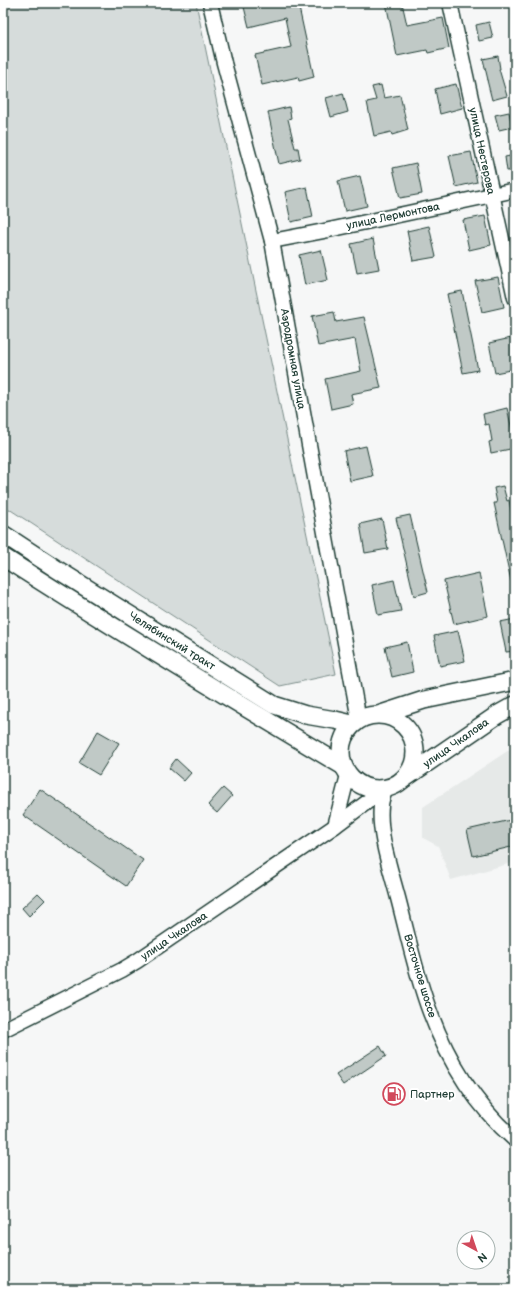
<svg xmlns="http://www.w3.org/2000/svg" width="518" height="1292" font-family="'Balsamiq Sans',sans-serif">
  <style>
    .built { fill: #e6e9e8 }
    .green { fill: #d6dcdb; stroke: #7a8c88 }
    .building { fill: #c0c9c6; stroke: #1f3d34 }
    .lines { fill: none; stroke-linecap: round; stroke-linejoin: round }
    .minor-casing { stroke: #1f3d34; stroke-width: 17 }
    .major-casing { stroke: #1f3d34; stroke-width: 20 }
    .minor { stroke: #fff; stroke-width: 14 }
    .major { stroke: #fff; stroke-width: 17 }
    .labels { text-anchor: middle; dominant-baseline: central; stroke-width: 4; stroke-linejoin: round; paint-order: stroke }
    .street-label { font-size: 11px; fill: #1f3d34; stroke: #fff }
    .poi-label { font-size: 11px; fill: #1f3d34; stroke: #fff; text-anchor: start }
  </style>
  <rect width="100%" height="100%" fill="#f6f7f7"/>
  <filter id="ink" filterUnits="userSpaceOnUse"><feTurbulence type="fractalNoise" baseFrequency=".025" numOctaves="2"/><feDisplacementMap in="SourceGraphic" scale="8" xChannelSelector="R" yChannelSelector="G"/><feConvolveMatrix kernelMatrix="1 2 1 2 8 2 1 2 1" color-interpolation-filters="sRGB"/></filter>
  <g filter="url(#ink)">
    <!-- built -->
    <polygon class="built" points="515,746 515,862 451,880 438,846 423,838 423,807"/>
    <!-- green -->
    <polygon class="green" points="3,3 196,3 336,674 280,686 3,505"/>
    <!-- building -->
    <g class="building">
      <polygon points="243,3 298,3 314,77 299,81 298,77 262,85 255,55 291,47 285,18 249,27"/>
      <polygon points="386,3 402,3 407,25 443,18 449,48 428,53 427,50 397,56"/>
      <polygon points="489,22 493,38 479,41 476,25"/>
      <polygon points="498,56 500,69 499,69 507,96 492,100 487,80 488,80 483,59"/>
      <polygon points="456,84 462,108 440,114 435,89"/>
      <polygon points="381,85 384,98 400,95 408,130 392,135 391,132 374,136 367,102 376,100 372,87"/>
      <polygon points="343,93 348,112 331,117 326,98"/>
      <polygon points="289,107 291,118 288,119 295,148 298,148 300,159 279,164 268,112"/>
      <polygon points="509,112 512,127 499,130 495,115"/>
      <polygon points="471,152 477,182 456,187 449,156"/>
      <polygon points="515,155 515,170 507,171 505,157"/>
      <polygon points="416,163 422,194 400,198 393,168"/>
      <polygon points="360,176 367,206 345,211 338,181"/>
      <polygon points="307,187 313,217 291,222 285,192"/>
      <polygon points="485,216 491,245 469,250 463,220"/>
      <polygon points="429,226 436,257 413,261 407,231"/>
      <polygon points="373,239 379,269 357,273 351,244"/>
      <polygon points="321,250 328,280 305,285 299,255"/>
      <polygon points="498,277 504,307 482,312 475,281"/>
      <polygon points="462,291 478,370 463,373 455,333 447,294"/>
      <polygon points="334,312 336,322 364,317 381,388 351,394 353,404 331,409 325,379 361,371 355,339 318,346 312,316"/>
      <polygon points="511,338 515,358 515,369 495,373 489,343"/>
      <polygon points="507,408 515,443 515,448 491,453 489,442 492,441 489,424 485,425 483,414"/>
      <polygon points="366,446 373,476 350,481 344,451"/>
      <polygon points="503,486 507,501 509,500 515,531 515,580 511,581 494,503 497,503 494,488"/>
      <polygon points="410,515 428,592 414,596 396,518"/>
      <polygon points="382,519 388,549 365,553 360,524"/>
      <polygon points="479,573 488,616 454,624 444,581"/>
      <polygon points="394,580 401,611 378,615 372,585"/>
      <polygon points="515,619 515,651 506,652 500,622"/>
      <polygon points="458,631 465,661 440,666 434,636"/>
      <polygon points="407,642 413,672 392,677 385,647"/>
      <polygon points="98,731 119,743 99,775 79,763"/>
      <polygon points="176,759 191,773 184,781 169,768"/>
      <polygon points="223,788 232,796 217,813 208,805"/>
      <polygon points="40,789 143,860 126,886 23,815"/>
      <polygon points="515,819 515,846 473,856 467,830"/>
      <polygon points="38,893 45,900 29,916 22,908"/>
      <polygon points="380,1046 386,1056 343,1085 336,1075"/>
    </g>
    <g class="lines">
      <!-- minor casing -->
      <g class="minor-casing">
        <g id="minor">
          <polyline points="210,3 224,63 272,241 359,720"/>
          <polyline points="450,3 515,298"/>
          <polyline points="272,241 324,231 515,190"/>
          <path d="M 386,788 C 384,794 381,800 381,806 C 378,834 391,871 398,898 C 408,936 416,975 430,1012 C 448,1061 476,1106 515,1140"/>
          <polyline points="335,826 348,775"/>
          <polyline points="3,1030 122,970 137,961 335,826 386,788"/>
        </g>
      </g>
      <!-- major casing -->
      <g class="major-casing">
        <g id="major">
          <polyline points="3,534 58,570 274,705 306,715 335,720 352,724"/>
          <path d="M 3,557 C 115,629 229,698 343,766"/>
          <polyline points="381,714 424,700 515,681"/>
          <circle cx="378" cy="752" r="37"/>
          <polyline points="405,778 497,715 515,705"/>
        </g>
      </g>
      <!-- minor -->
      <use href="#minor" class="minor"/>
      <!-- major -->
      <use href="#major" class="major"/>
    </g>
  </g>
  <!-- icons -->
  <defs>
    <g id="fuel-ring" transform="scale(1.15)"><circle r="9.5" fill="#fff" stroke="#d1495b" stroke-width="1.5"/><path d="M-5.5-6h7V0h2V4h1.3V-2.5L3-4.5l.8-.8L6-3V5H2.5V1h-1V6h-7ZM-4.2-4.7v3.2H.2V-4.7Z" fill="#d1495b"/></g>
  </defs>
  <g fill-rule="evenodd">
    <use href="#fuel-ring" x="394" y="1094"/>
  </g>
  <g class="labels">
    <!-- street labels -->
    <g class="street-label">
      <text transform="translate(482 151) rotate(78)">улица Нестерова</text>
      <text transform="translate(393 216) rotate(-12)">улица Лермонтова</text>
      <text transform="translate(293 359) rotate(80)">Аэродромная улица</text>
      <text transform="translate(172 641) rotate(32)">Челябинский тракт</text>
      <text transform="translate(456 743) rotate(-35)">улица Чкалова</text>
      <text transform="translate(174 936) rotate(-34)">улица Чкалова</text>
      <text transform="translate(420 976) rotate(73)">Восточное шоссе</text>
    </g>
    <!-- poi labels -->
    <g class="poi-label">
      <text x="410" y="1094">Партнер</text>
    </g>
  </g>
  <!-- margin -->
  <rect width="518" height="1292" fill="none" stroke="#fff" stroke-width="16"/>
  <rect x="8" y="8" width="502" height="1276" fill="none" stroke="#1f3d34" stroke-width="1.5" filter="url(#ink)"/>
  <!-- north arrow -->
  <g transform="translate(476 1250) rotate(140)"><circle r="19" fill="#ffffff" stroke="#a5b1ae"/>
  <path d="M0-3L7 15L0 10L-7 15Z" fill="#d1495b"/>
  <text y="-6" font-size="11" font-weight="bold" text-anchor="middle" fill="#1f3d34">N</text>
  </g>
</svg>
